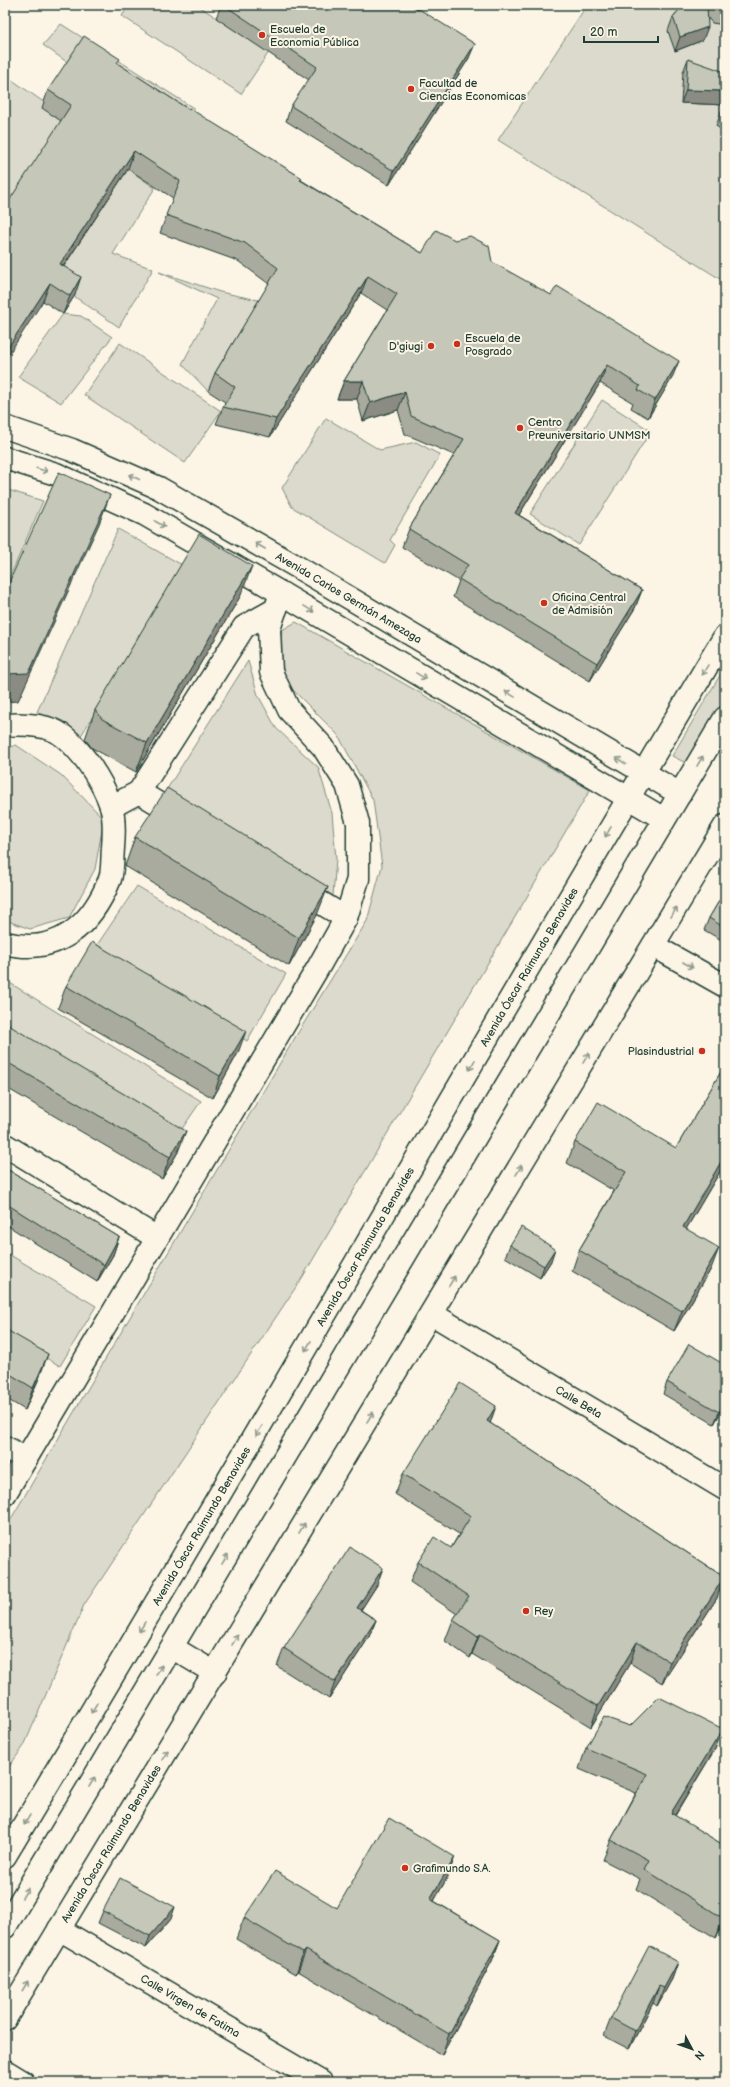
<svg xmlns="http://www.w3.org/2000/svg" width="730" height="2087" font-family="'Balsamiq Sans',sans-serif">
  <style>
    .green { fill: #dcdacc; stroke: #7e8c80 }
    .lines { fill: none; stroke-linecap: round; stroke-linejoin: round }
    .street-casing { stroke: #1f3d34; stroke-width: 25 }
    .secondary-casing { stroke: #1f3d34; stroke-width: 25 }
    .primary-casing { stroke: #1f3d34; stroke-width: 25 }
    .street { stroke: #fcf5e5; stroke-width: 22 }
    .secondary { stroke: #fcf5e5; stroke-width: 22 }
    .primary { stroke: #fcf5e5; stroke-width: 22 }
    .wall { fill: #a9ab9f; stroke: #1f3d34 }
    .shaded-wall { fill: #8a8b82; stroke: #1f3d34 }
    .building { fill: #c5c7b9; stroke: #1f3d34 }
    .oneway { stroke: #8e998c }
    .poi-dot { fill: #c8321e; stroke: #fcf5e5; stroke-width: 1.5 }
    .labels { text-anchor: middle; dominant-baseline: central; stroke-width: 4; stroke-linejoin: round; paint-order: stroke }
    .poi-label { font-size: 11px; fill: #1f3d34; stroke: #fcf5e5; text-anchor: start }
    .street-label { font-size: 11px; fill: #1f3d34; stroke: #fcf5e5 }
  </style>
  <rect width="100%" height="100%" fill="#fcf5e5"/>
  <filter id="ink" filterUnits="userSpaceOnUse"><feTurbulence type="fractalNoise" baseFrequency=".025" numOctaves="2"/><feDisplacementMap in="SourceGraphic" scale="8" xChannelSelector="R" yChannelSelector="G"/><feConvolveMatrix kernelMatrix="1 2 1 2 8 2 1 2 1" color-interpolation-filters="sRGB"/></filter>
  <g filter="url(#ink)">
    <!-- green -->
    <g class="green">
      <polygon points="129,5 197,5 269,52 241,94 122,16"/>
      <polygon points="587,5 725,5 725,282 498,140"/>
      <polygon points="61,24 195,109 186,123 71,65 43,45"/>
      <polygon points="5,75 45,103 64,123 5,215"/>
      <polygon points="128,169 155,188 113,254 153,269 119,327 53,282"/>
      <polygon points="159,272 220,292 263,301 208,391 182,364 217,299"/>
      <polygon points="63,314 81,316 112,337 61,403 18,377"/>
      <polygon points="120,343 221,411 185,463 84,395"/>
      <polygon points="602,400 651,431 579,545 530,514"/>
      <polygon points="326,418 380,450 416,442 440,455 390,540 395,545 385,563 292,507 282,488"/>
      <polygon points="5,489 43,501 5,588"/>
      <polygon points="118,529 184,566 79,739 37,712"/>
      <polygon points="296,622 590,790 302,1278 84,1605 24,1746 5,1772 5,1529 296,1036 367,921 382,866 373,800 338,735 288,685 279,656 282,630"/>
      <polygon points="248,661 258,695 276,728 318,767 332,813 336,859 333,896 167,789"/>
      <polygon points="725,667 725,702 688,764 672,756"/>
      <polygon points="16,745 61,775 104,819 95,869 69,918 30,929 5,920 5,749"/>
      <polygon points="137,886 286,974 247,1041 95,948"/>
      <polygon points="5,980 201,1101 175,1139 5,1036"/>
      <polygon points="5,1252 96,1306 60,1366 5,1334"/>
    </g>
    <g class="lines">
      <!-- street casing -->
      <g class="street-casing">
        <g id="street">
          <path d="M 5,725 C 21,724 38,724 53,730 C 66,735 78,750 86,760 C 96,774 106,790 111,806 C 115,819 114,835 113,848 C 112,858 113,870 110,879 C 91,926 57,956 5,943"/>
          <polyline points="139,792 182,818"/>
          <polyline points="111,807 139,792 244,627 276,609"/>
          <polyline points="295,887 346,918"/>
          <polyline points="654,946 725,986"/>
          <polyline points="5,1145 157,1238"/>
          <path id="s1" d="M 432,1314 L 725,1489"/>
          <polyline points="5,1447 26,1459"/>
          <polyline points="5,1494 319,966 346,918 358,879 358,823 347,785 323,747 289,710 271,672 269,629 281,593"/>
          <path id="s2" d="M 59,1929 L 321,2082"/>
          <polyline points="5,2071 23,2082"/>
        </g>
      </g>
      <!-- secondary casing -->
      <g class="secondary-casing">
        <g id="secondary">
          <path id="s3" d="M 5,2019 L 725,826"/>
        </g>
      </g>
      <!-- primary casing -->
      <g class="primary-casing">
        <g id="primary">
          <path id="s4" d="M 5,427 L 72,450 L 159,488 L 294,565 L 680,794"/>
          <polyline points="5,458 56,474 144,514 281,593 664,819"/>
          <polyline points="173,1648 215,1673"/>
          <path id="s5" d="M 5,1856 C 249,1451 482,1041 725,636"/>
          <polyline points="5,1927 725,718"/>
        </g>
      </g>
      <!-- street -->
      <use href="#street" class="street"/>
      <!-- secondary -->
      <use href="#secondary" class="secondary"/>
      <!-- primary -->
      <use href="#primary" class="primary"/>
    </g>
    <!-- wall -->
    <g class="wall">
      <polygon points="7,5 13,5 10,8"/>
      <polygon points="221,5 410,5 418,10 469,58 389,185 286,121 291,106 309,80 216,18"/>
      <polygon points="683,5 725,5 725,25 712,23 708,18 703,40 675,51 668,31 673,17"/>
      <polygon points="688,59 725,105 681,103 683,72"/>
      <polygon points="118,64 188,109 302,178 301,180 422,253 492,262 672,378 648,418 631,408 633,403 600,383 519,515 642,590 635,608 590,681 453,597 459,581 402,547 409,529 454,455 405,434 398,410 363,421 357,399 337,399 344,381 387,310 361,293 270,437 216,424 223,407 225,402 208,391 215,373 269,284 238,261 160,233 173,198 128,169 64,266 75,295 63,314 43,301 61,121 42,108 48,90"/>
      <polygon points="725,105 725,127 722,130 716,126 721,112"/>
      <polygon points="241,595 136,772 92,748 85,739 95,710"/>
      <polygon points="135,837 317,915 289,966 125,866"/>
      <polygon points="725,891 725,942 704,930 709,918"/>
      <polygon points="66,986 238,1053 213,1098 58,1008"/>
      <polygon points="5,1023 178,1152 162,1179 5,1087"/>
      <polygon points="725,1065 725,1163 686,1229 711,1269 674,1331 572,1271 579,1250 614,1191 567,1163 575,1142 676,1148"/>
      <polygon points="5,1168 119,1237 113,1255 97,1282 5,1224"/>
      <polygon points="510,1245 551,1261 540,1278 505,1257"/>
      <polygon points="5,1329 40,1376 25,1410 5,1398"/>
      <polygon points="725,1365 725,1405 714,1424 663,1394 667,1382"/>
      <polygon points="490,1423 724,1577 717,1598 662,1683 630,1663 591,1727 472,1654 470,1658 445,1641 453,1620 457,1614 410,1582 418,1562 451,1548 459,1534 395,1494 403,1474"/>
      <polygon points="377,1585 361,1610 376,1620 369,1637 329,1699 277,1666 284,1648"/>
      <polygon points="630,1726 723,1729 715,1749 675,1816 725,1846 725,1922 716,1938 636,1889 640,1879 603,1860 611,1840 636,1793 579,1769 586,1748"/>
      <polygon points="447,1878 434,1901 500,1940 492,1961 442,2055 298,1971 296,1974 236,1939 244,1918 337,1908"/>
      <polygon points="103,1911 171,1919 146,1948 98,1923"/>
      <polygon points="678,1962 672,1979 657,2006 653,2003 629,2049 604,2036 611,2018"/>
    </g>
    <!-- shaded-wall -->
    <g class="shaded-wall">
      <polygon points="708,27 703,40 675,51 680,37"/>
      <polygon points="475,44 469,58 389,185 394,171"/>
      <polygon points="686,90 725,91 725,105 681,103"/>
      <polygon points="725,123 725,127 722,130"/>
      <polygon points="134,151 128,169 53,282 60,264"/>
      <polygon points="368,276 361,293 270,437 276,419"/>
      <polygon points="81,277 75,295 63,314 70,296"/>
      <polygon points="50,283 43,301 5,360 5,352"/>
      <polygon points="679,361 672,378 648,418 655,400"/>
      <polygon points="607,365 600,383 509,531 515,513"/>
      <polygon points="344,381 363,381 357,399 337,399"/>
      <polygon points="405,392 398,410 363,421 370,403"/>
      <polygon points="110,495 99,524 18,701 5,702 5,674"/>
      <polygon points="252,566 241,595 136,772 147,743"/>
      <polygon points="642,590 635,608 590,681 597,663"/>
      <polygon points="328,887 317,915 289,966 299,938"/>
      <polygon points="246,1031 238,1053 213,1098 220,1076"/>
      <polygon points="186,1131 178,1152 162,1179 170,1157"/>
      <polygon points="725,1155 725,1163 675,1248 683,1227"/>
      <polygon points="119,1237 113,1255 97,1282 104,1265"/>
      <polygon points="719,1248 711,1269 674,1331 682,1311"/>
      <polygon points="555,1249 551,1261 540,1278 544,1266"/>
      <polygon points="48,1354 40,1376 25,1410 33,1388"/>
      <polygon points="725,1401 725,1405 714,1424 719,1412"/>
      <polygon points="496,1406 489,1427 487,1421"/>
      <polygon points="383,1568 377,1585 351,1625 357,1608"/>
      <polygon points="724,1577 717,1598 662,1683 670,1662"/>
      <polygon points="376,1620 369,1637 329,1699 335,1682"/>
      <polygon points="480,1634 472,1654 470,1658 478,1637"/>
      <polygon points="637,1642 630,1663 591,1727 598,1706"/>
      <polygon points="723,1729 715,1749 664,1833 671,1813"/>
      <polygon points="455,1857 447,1878 423,1920 430,1899"/>
      <polygon points="175,1907 171,1919 146,1948 150,1936"/>
      <polygon points="725,1914 725,1922 716,1938 723,1918"/>
      <polygon points="500,1940 492,1961 442,2055 449,2034"/>
      <polygon points="306,1950 298,1971 296,1974 303,1953"/>
      <polygon points="678,1962 672,1979 657,2006 664,1988"/>
      <polygon points="659,1986 653,2003 629,2049 635,2031"/>
    </g>
    <!-- building -->
    <g class="building">
      <polygon points="224,5 410,5 418,10 419,9 475,44 394,171 291,106 317,67"/>
      <polygon points="683,5 707,5 708,27 680,37 673,17"/>
      <polygon points="713,5 725,5 725,10 717,9"/>
      <polygon points="84,36 120,59 117,63 188,109 189,108 302,178 300,180 422,253 436,230 455,240 470,236 489,246 492,262 551,295 557,286 679,361 655,400 638,390 640,386 607,365 515,513 642,590 597,663 459,579 468,565 409,529 464,439 411,416 405,392 370,403 363,381 344,381 397,294 368,276 276,419 223,407 235,387 215,373 278,268 245,243 166,215 180,181 134,151 60,264 81,277 70,296 50,283 5,352 5,207 71,105 48,90"/>
      <polygon points="688,59 725,72 725,91 686,90"/>
      <polygon points="725,105 725,115 721,112"/>
      <polygon points="59,472 110,495 29,673 5,674 5,591"/>
      <polygon points="199,534 252,566 147,743 102,719 95,710"/>
      <polygon points="167,788 328,887 299,938 135,837"/>
      <polygon points="725,891 725,928 709,918"/>
      <polygon points="92,942 246,1031 220,1076 66,986"/>
      <polygon points="5,1023 186,1131 170,1157 5,1061"/>
      <polygon points="725,1065 725,1155 683,1227 719,1248 682,1311 579,1250 626,1172 575,1142 598,1102 676,1148"/>
      <polygon points="5,1168 119,1237 104,1265 5,1203"/>
      <polygon points="521,1227 555,1249 544,1266 510,1245"/>
      <polygon points="5,1329 48,1354 33,1388 5,1371"/>
      <polygon points="689,1344 725,1365 725,1401 719,1412 667,1382"/>
      <polygon points="460,1383 496,1406 487,1421 724,1577 670,1662 637,1642 598,1706 480,1634 478,1637 453,1620 469,1596 418,1562 434,1537 451,1548 471,1516 403,1474"/>
      <polygon points="350,1547 383,1568 357,1608 376,1620 335,1682 284,1648"/>
      <polygon points="659,1697 723,1729 671,1813 725,1846 725,1914 723,1918 644,1869 649,1860 611,1840 647,1774 586,1748 604,1717 630,1726"/>
      <polygon points="389,1818 455,1857 430,1899 500,1940 449,2034 306,1950 303,1953 244,1918 275,1871 337,1908"/>
      <polygon points="120,1878 175,1907 150,1936 103,1911"/>
      <polygon points="649,1946 678,1962 664,1988 659,1986 635,2031 611,2018"/>
    </g>
    <!-- one-way arrows -->
    <defs><path id="oneway-shaft" d="M-6 0H5M1.5-3L5.5 0L1.5 3" fill="none" stroke-width="1.6" stroke-linecap="round" stroke-linejoin="round"/></defs>
    <g class="oneway">
      <use href="#oneway-shaft" transform="translate(42 470) rotate(17)"/>
      <use href="#oneway-shaft" transform="translate(134 477) rotate(-156)"/>
      <use href="#oneway-shaft" transform="translate(160 524) rotate(30)"/>
      <use href="#oneway-shaft" transform="translate(260 546) rotate(-150)"/>
      <use href="#oneway-shaft" transform="translate(309 609) rotate(31)"/>
      <use href="#oneway-shaft" transform="translate(705 670) rotate(121)"/>
      <use href="#oneway-shaft" transform="translate(421 676) rotate(31)"/>
      <use href="#oneway-shaft" transform="translate(510 694) rotate(-149)"/>
      <use href="#oneway-shaft" transform="translate(621 761) rotate(-148)"/>
      <use href="#oneway-shaft" transform="translate(700 761) rotate(-59)"/>
      <use href="#oneway-shaft" transform="translate(608 832) rotate(120)"/>
      <use href="#oneway-shaft" transform="translate(674 912) rotate(-59)"/>
      <use href="#oneway-shaft" transform="translate(688 965) rotate(30)"/>
      <use href="#oneway-shaft" transform="translate(586 1058) rotate(-59)"/>
      <use href="#oneway-shaft" transform="translate(472 1065) rotate(120)"/>
      <use href="#oneway-shaft" transform="translate(519 1170) rotate(-59)"/>
      <use href="#oneway-shaft" transform="translate(452 1281) rotate(-59)"/>
      <use href="#oneway-shaft" transform="translate(308 1346) rotate(120)"/>
      <use href="#oneway-shaft" transform="translate(370 1417) rotate(-59)"/>
      <use href="#oneway-shaft" transform="translate(259 1431) rotate(121)"/>
      <use href="#oneway-shaft" transform="translate(302 1528) rotate(-59)"/>
      <use href="#oneway-shaft" transform="translate(225 1559) rotate(-59)"/>
      <use href="#oneway-shaft" transform="translate(142 1627) rotate(121)"/>
      <use href="#oneway-shaft" transform="translate(235 1640) rotate(-59)"/>
      <use href="#oneway-shaft" transform="translate(159 1670) rotate(-59)"/>
      <use href="#oneway-shaft" transform="translate(94 1708) rotate(121)"/>
      <use href="#oneway-shaft" transform="translate(165 1755) rotate(-59)"/>
      <use href="#oneway-shaft" transform="translate(92 1782) rotate(-59)"/>
      <use href="#oneway-shaft" transform="translate(27 1820) rotate(121)"/>
      <use href="#oneway-shaft" transform="translate(25 1893) rotate(-59)"/>
      <use href="#oneway-shaft" transform="translate(25 1986) rotate(-59)"/>
    </g>
  </g>
  <!-- markers -->
  <g class="poi-dot">
    <circle cx="262" cy="35" r="4"/>
    <circle cx="411" cy="89" r="4"/>
    <circle cx="457" cy="344" r="4"/>
    <circle cx="431" cy="346" r="4"/>
    <circle cx="520" cy="428" r="4"/>
    <circle cx="544" cy="603" r="4"/>
    <circle cx="702" cy="1051" r="4"/>
    <circle cx="526" cy="1611" r="4"/>
    <circle cx="405" cy="1868" r="4"/>
  </g>
  <g class="labels">
    <!-- poi labels -->
    <g class="poi-label">
      <text x="270" y="29">Escuela de<tspan x="270" dy="13">Economia Pública</tspan></text>
      <text x="419" y="83">Facultad de<tspan x="419" dy="13">Ciencias Economicas</tspan></text>
      <text x="465" y="338">Escuela de<tspan x="465" dy="13">Posgrado</tspan></text>
      <text x="423" y="346" text-anchor="end">D'giugi</text>
      <text x="528" y="422">Centro<tspan x="528" dy="13">Preuniversitario UNMSM</tspan></text>
      <text x="552" y="597">Oficina Central<tspan x="552" dy="13">de Admisión</tspan></text>
      <text x="694" y="1051" text-anchor="end">Plasindustrial</text>
      <text x="534" y="1611">Rey</text>
      <text x="413" y="1868">Grafimundo S.A.</text>
    </g>
    <!-- street labels -->
    <g class="street-label">
      <text stroke="none"><textPath href="#s4" startOffset="385">Avenida Carlos Germán Amezaga</textPath></text>
      <text stroke="none"><textPath href="#s5" startOffset="1032">Avenida Óscar Raimundo Benavides</textPath></text>
      <text stroke="none"><textPath href="#s5" startOffset="708">Avenida Óscar Raimundo Benavides</textPath></text>
      <text stroke="none"><textPath href="#s1" startOffset="171">Calle Beta</textPath></text>
      <text stroke="none"><textPath href="#s5" startOffset="384">Avenida Óscar Raimundo Benavides</textPath></text>
      <text stroke="none"><textPath href="#s3" startOffset="205">Avenida Óscar Raimundo Benavides</textPath></text>
      <text stroke="none"><textPath href="#s2" startOffset="152">Calle Virgen de Fatima</textPath></text>
    </g>
  </g>
  <!-- margin -->
  <rect width="730" height="2087" fill="none" stroke="#fcf5e5" stroke-width="20"/>
  <rect x="10" y="10" width="710" height="2067" fill="none" stroke="#1f3d34" stroke-width="1.5" filter="url(#ink)"/>
  <!-- north arrow -->
  <g transform="translate(692 2049) rotate(131)" stroke="#fcf5e5" stroke-width="3" paint-order="stroke">
  <path d="M0-3L7 15L0 10L-7 15Z" fill="#1f3d34"/>
  <text y="-6" font-size="11" font-weight="bold" text-anchor="middle" fill="#1f3d34">N</text>
  </g>
  <!-- scale -->
  <path d="M584 36v6h74v-6" fill="none" stroke="#1f3d34" stroke-width="2"/>
  <text x="590" y="36" font-size="12" fill="#1f3d34" stroke="#fcf5e5" stroke-width="3" paint-order="stroke">20 m</text>
</svg>
